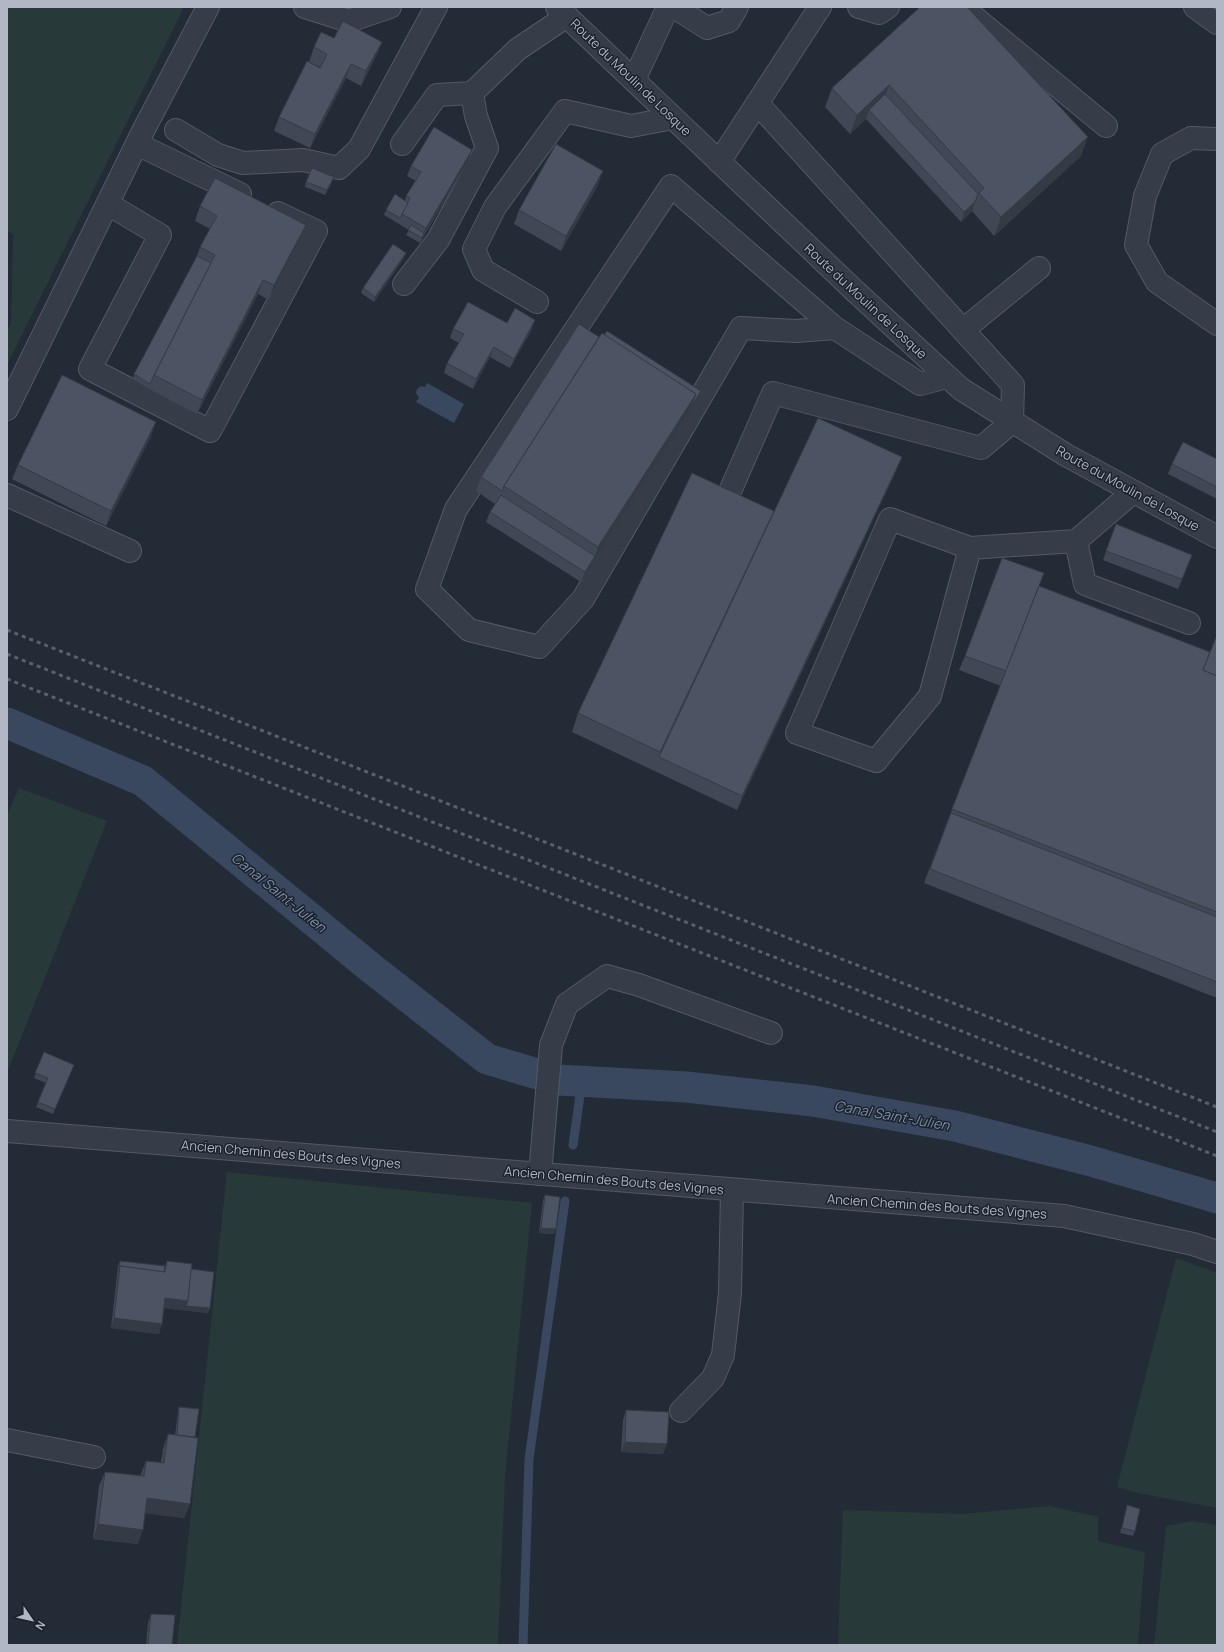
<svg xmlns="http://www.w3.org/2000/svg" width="1224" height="1652" font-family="Manrope,sans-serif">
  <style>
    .green { fill: #28393a }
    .water { fill: #3a485f }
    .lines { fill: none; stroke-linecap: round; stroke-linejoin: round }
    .stream { stroke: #3a485f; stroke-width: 9 }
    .canal { stroke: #3a485f; stroke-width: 31 }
    .minor-casing { stroke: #545a65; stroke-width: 24 }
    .minor { stroke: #363d48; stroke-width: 22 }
    .rail { stroke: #59606e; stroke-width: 3; stroke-dasharray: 4 4; stroke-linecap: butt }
    .wall { fill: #414855 }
    .shaded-wall { fill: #353b45 }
    .building { fill: #4c5463; stroke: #353b45 }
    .labels { text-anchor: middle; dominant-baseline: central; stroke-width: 3; stroke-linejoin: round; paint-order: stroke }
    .street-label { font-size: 13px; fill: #b1b7c4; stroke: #1c222c }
    .water-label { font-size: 14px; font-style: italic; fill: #7c8daa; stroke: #1c222c }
  </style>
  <rect width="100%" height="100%" fill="#232b37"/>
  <!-- green -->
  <g class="green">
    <polygon points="7,7 184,7 7,365 7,331 11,322 13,234 7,231"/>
    <polygon points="19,788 107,821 7,1073 7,815"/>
    <polygon points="227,1172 532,1203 505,1477 498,1645 177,1645"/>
    <polygon points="1176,1258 1217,1273 1217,1508 1138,1493 1117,1487"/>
    <polygon points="1050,1506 1098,1517 1098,1541 1145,1552 1138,1645 838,1645 843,1510 962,1514"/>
    <polygon points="1193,1521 1217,1525 1217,1645 1154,1645 1166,1526"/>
  </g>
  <!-- water -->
  <polygon class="water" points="427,383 464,404 454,423 416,402 419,398 416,393 417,389 421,386 425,387"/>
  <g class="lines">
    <!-- stream -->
    <g class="stream">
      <polyline points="573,1145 582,1081"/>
      <polyline points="523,1645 529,1459 565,1201"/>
    </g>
    <!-- canal -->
    <g class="canal">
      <polyline points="7,723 143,781 371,968 487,1059 541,1075"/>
      <polyline points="558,1080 686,1087 813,1101 955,1126 1091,1161 1217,1198"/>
    </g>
    <!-- minor casing -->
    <g class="minor-casing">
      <g id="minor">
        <polyline points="305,7 349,21 390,7"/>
        <polyline points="557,7 856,292 961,389 1066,455 1217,537"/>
        <polyline points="674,7 707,28 729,21 737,7"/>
        <polyline points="859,7 879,13 888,7"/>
        <polyline points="962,7 1106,126"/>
        <polyline points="1195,7 1217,23"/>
        <polyline points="634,80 668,7"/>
        <polyline points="176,130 218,155 243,163 303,160 339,168 359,149 436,7"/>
        <polyline points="1217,139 1191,138 1162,154 1145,196 1136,245 1157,282 1217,324"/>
        <polyline points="137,144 240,194"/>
        <polyline points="402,144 437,95 472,93 518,49 567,16"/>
        <polyline points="719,162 820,7"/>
        <polyline points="108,204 160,235 90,369 210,431 316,231 278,213"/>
        <polyline points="404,284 438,240 487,148 476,116 472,93"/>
        <polyline points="537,302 483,270 474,249 495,207 565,111 631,126 673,118"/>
        <polyline points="835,328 671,186 456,509 427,589 469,630 539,647 583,599 741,328 796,331 835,328 920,384 947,377"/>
        <polyline points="963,330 1039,268"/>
        <polyline points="7,409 143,131 208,7"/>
        <polyline points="7,495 130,551"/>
        <polyline points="728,496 773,393 981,448 1012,422 1013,385 758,104"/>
        <polyline points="1076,541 1085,584 1189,623"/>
        <polyline points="970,548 930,696 876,761 797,733 890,519 970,548 1076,541 1133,492"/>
        <polyline points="7,1131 1064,1216 1193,1244 1217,1252"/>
        <polyline points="540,1174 551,1045 567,1004 607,976 639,985 771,1033"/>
        <polyline points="681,1411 713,1378 723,1355 730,1293 732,1190"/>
        <polyline points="7,1440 94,1457"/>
      </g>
    </g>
    <!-- minor -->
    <use href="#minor" class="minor"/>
    <!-- rail -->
    <g class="rail">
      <polyline points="1214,7 1217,9"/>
      <polyline points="7,630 1217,1107"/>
      <polyline points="7,654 1217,1132"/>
      <polyline points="7,679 1217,1156"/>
    </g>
  </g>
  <!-- wall -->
  <g class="wall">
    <polygon points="920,7 1081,156 994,236 972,211 961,222 866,119 850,134 825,107 832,88"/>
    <polygon points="334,38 382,42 376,56 361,86 346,78 310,148 274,131 279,117 320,67 309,62 314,47"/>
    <polygon points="469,159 420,243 406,235 409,230 384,215 386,210 405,201 406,196 416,181 407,176 411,166"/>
    <polygon points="306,182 332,182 325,195 305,187"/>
    <polygon points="598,185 561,251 514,224 519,210"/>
    <polygon points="200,206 306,225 300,240 269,300 258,294 197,414 149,389 133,379 134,374 197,256 200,247 210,229 195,221"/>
    <polygon points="406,253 404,258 374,302 361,293 363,288"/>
    <polygon points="507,323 532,329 510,368 490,357 473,389 444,373 447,363 459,343 450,338 453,329"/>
    <polygon points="599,337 701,391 700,396 581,582 486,522 490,512 495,504 476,491 481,477"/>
    <polygon points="151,436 106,526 12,479 18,465"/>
    <polygon points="1217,459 1217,499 1168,474 1172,464"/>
    <polygon points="896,471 737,810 572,732 578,713 774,511"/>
    <polygon points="1116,524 1188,565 1178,589 1103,560"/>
    <polygon points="1039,586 1210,652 1217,635 1217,998 924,883 952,809 1001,686 959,670 965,656"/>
    <polygon points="44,1052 74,1065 53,1114 36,1107 46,1083 34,1078"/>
    <polygon points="545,1195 556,1229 554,1234 539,1233 543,1200"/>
    <polygon points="120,1261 165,1266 167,1261 191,1269 210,1308 208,1313 164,1308 159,1334 111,1328 118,1266"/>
    <polygon points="179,1407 195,1437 190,1504 184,1518 145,1513 138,1544 93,1539 99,1486 105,1472 140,1476 146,1461 161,1462 163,1449 168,1434 175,1435 178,1412"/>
    <polygon points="626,1410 663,1454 621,1452 623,1420"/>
    <polygon points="1127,1505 1135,1531 1133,1536 1120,1533 1126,1510"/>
    <polygon points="151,1614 172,1645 146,1645 148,1623"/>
  </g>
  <!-- shaded-wall -->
  <g class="shaded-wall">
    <polygon points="382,42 376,56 361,86 366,71"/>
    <polygon points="351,64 346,78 310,148 315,134"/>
    <polygon points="889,85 882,104 869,110 866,119 850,134 857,115"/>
    <polygon points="1088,137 1081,156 994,236 1001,217"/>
    <polygon points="472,150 469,159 420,243 426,228"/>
    <polygon points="603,171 598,185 561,251 566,236"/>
    <polygon points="334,177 332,182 325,195 327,190"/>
    <polygon points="975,202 972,211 961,222 964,212"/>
    <polygon points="306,225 300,240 269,300 274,285"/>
    <polygon points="406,253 404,258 374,302 375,297"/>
    <polygon points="263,280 258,294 197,414 202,400"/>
    <polygon points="535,320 532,329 510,368 514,359"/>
    <polygon points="494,347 490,357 473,389 476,379"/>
    <polygon points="701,391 700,396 581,582 585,572 595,556 598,547 696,394"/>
    <polygon points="156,422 151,436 106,526 111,511"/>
    <polygon points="902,457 896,471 737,810 742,796"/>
    <polygon points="541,1228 556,1229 554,1234 539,1233"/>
    <polygon points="165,1298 188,1301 210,1308 208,1313 161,1308"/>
    <polygon points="114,1318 162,1324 159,1334 111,1328"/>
    <polygon points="625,1442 667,1444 663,1454 621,1452"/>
    <polygon points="147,1498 190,1504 184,1518 142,1513"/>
    <polygon points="98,1524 143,1530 138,1544 93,1539"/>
  </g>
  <!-- building -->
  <g class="building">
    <polygon points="920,7 967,7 1088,137 1001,217 979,193 984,188 889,85 857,115 832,88"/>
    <polygon points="343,21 382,42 366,71 351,64 315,134 279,117 307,61 320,68 327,54 314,47 321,32 334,38"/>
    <polygon points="885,94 978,194 975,202 964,212 869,110"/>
    <polygon points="434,127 472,150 426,228 402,214 410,198 406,196 421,172 411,166"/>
    <polygon points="556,144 603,171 566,236 519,210"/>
    <polygon points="312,168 334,177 327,190 306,182"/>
    <polygon points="215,178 306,225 274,285 263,280 202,400 154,375 215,255 200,247 217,216 200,206"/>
    <polygon points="395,194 408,203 402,214 400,218 386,210"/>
    <polygon points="411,225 424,233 422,238 408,230"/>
    <polygon points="393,244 406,253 375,297 363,288"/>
    <polygon points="197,256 211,263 154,375 150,384 134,374"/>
    <polygon points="468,302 507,323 515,308 535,320 514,359 494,347 476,379 447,363 464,334 453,329"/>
    <polygon points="579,324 599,337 504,486 502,491 481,477"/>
    <polygon points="607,331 701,391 691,407 696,394 604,335"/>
    <polygon points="602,333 696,394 598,547 504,486"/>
    <polygon points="62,375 156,422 111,511 18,465"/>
    <polygon points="818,418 902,457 742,796 659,757"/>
    <polygon points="1183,442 1217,459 1217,487 1172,464"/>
    <polygon points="692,473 774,511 660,752 578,713"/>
    <polygon points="501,495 595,556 585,572 490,512"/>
    <polygon points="1116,524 1192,555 1182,579 1106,551"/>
    <polygon points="1002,558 1044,573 1006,671 965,656"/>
    <polygon points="1039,586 1210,652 1203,670 1217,676 1217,912 952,809"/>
    <polygon points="1217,635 1217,676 1203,670"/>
    <polygon points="951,813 1217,917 1217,982 930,869"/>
    <polygon points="44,1052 74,1065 55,1109 38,1102 48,1078 35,1073"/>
    <polygon points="545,1195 560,1197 556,1229 541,1228"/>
    <polygon points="120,1261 165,1266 164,1272 120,1266 119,1271"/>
    <polygon points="167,1261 192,1264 188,1301 165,1298 162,1324 114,1318 120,1266 165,1272"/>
    <polygon points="191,1269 214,1272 210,1308 186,1306 188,1301"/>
    <polygon points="179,1407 199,1409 195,1437 177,1435"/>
    <polygon points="626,1410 669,1412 667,1444 625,1442"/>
    <polygon points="168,1434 198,1438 190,1504 147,1498 143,1530 98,1524 105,1472 144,1476 146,1461 164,1463"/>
    <polygon points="1127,1505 1140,1509 1135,1531 1122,1528"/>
    <polygon points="151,1614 175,1615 172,1645 148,1645"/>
  </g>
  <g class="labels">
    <!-- street labels -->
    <g class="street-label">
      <text transform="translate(631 77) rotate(44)">Route du Moulin de Losque</text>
      <text transform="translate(866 301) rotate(43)">Route du Moulin de Losque</text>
      <text transform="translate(1128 488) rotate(29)">Route du Moulin de Losque</text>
      <text transform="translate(291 1154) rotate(5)">Ancien Chemin des Bouts des Vignes</text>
      <text transform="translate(614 1180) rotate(5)">Ancien Chemin des Bouts des Vignes</text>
      <text transform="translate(937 1206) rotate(4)">Ancien Chemin des Bouts des Vignes</text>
    </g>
    <!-- water labels -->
    <g class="water-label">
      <text transform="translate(279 892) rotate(39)">Canal Saint-Julien</text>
      <text transform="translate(892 1115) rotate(10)">Canal Saint-Julien</text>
    </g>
  </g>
  <!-- border -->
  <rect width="1224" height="1652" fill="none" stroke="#b1b7c4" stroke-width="16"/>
  <!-- north arrow -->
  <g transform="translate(32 1620) rotate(124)" stroke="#1c222c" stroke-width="3" paint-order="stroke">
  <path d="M0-3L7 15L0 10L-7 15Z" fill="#b1b7c4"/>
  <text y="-6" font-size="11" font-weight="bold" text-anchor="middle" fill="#b1b7c4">N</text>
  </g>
</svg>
